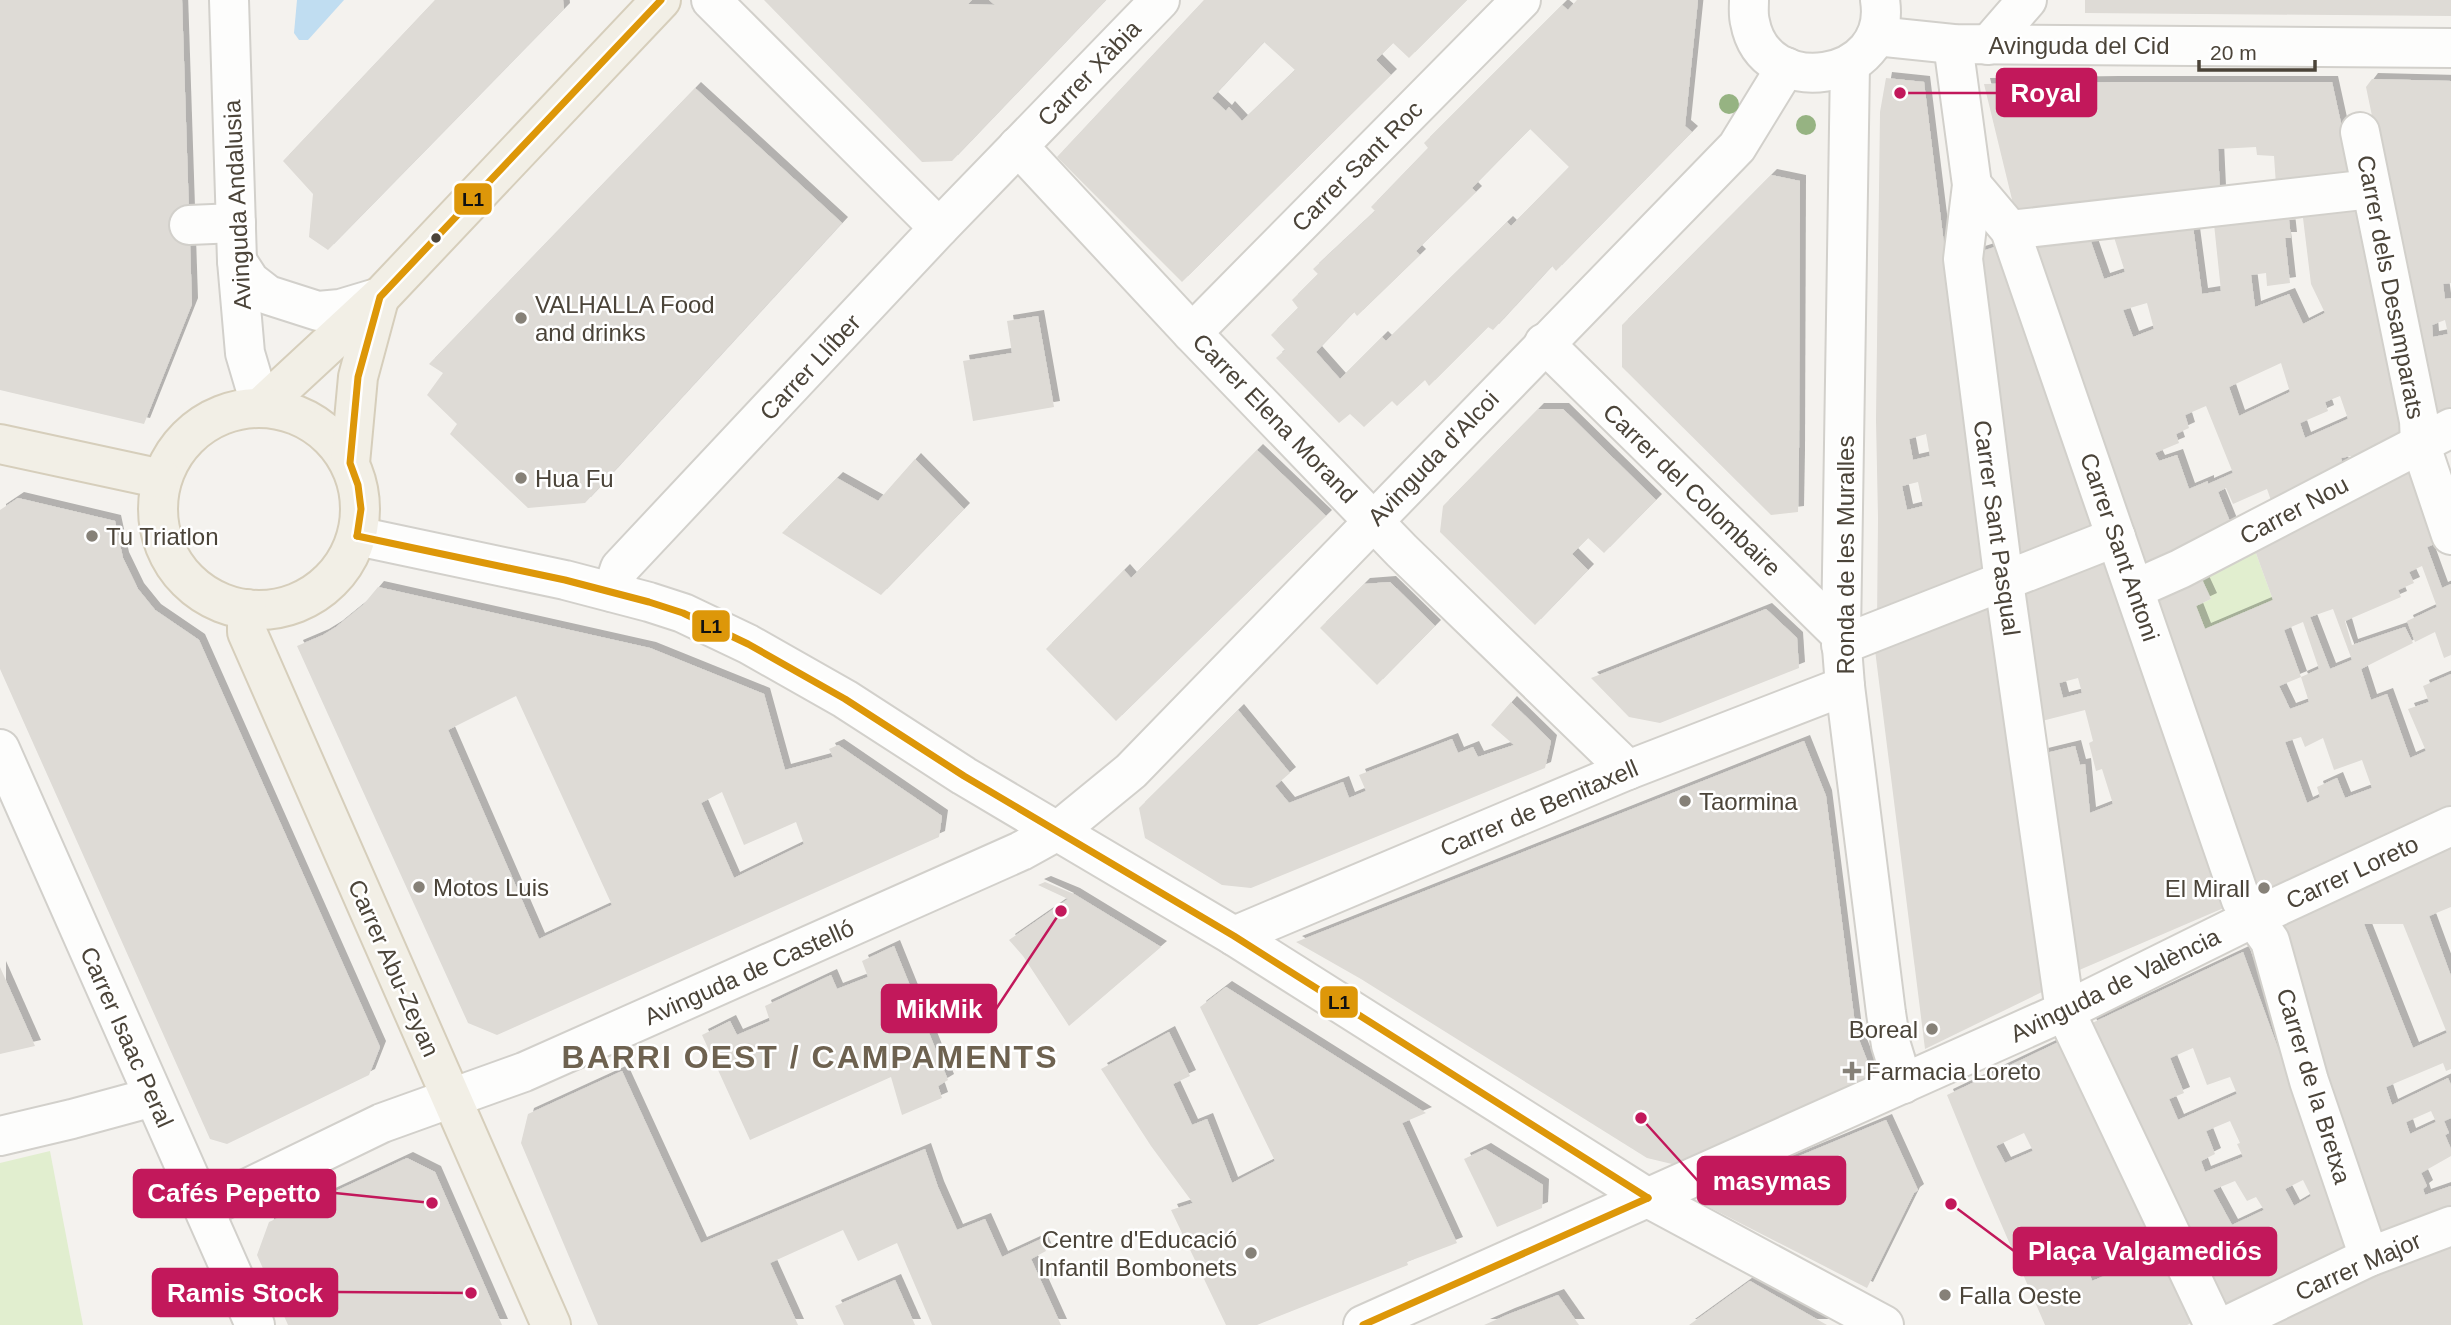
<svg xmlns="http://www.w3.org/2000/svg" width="2451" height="1325" font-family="Arial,sans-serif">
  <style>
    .green { fill: #e1eecf }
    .water { fill: #c0ddf1 }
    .building { fill: #dedbd6; fill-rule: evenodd; filter: url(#shadow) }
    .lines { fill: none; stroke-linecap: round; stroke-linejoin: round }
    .minor-casing { stroke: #d2d0cb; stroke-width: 42 }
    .major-casing { stroke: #d6cebb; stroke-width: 42 }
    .minor { stroke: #fdfdfc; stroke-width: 38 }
    .major { stroke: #f2efe6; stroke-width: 38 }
    .bus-1-casing { stroke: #fff; stroke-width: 12 }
    .bus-1 { stroke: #dd9709; stroke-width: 7 }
    .tree { fill: #96b382 }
    .bus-dot { fill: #4b4439; stroke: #fff; stroke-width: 2.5 }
    .poi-dot { fill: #868178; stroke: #fff; stroke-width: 2.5 }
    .labels { text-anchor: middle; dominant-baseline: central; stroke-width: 5; stroke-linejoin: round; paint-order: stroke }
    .street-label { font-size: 24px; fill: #4b4439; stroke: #fff }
    .poi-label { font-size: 24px; fill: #4b4439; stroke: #fff; text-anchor: start }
    .district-label { font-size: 32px; font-weight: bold; letter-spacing: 2px; fill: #6e6250; stroke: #fff }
    .leader { fill: none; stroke: #c2185b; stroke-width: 2.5 }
    .callout-dot { fill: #c2185b; stroke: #fff; stroke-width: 2.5 }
    .callout { fill: #c2185b; stroke: #c2185b; stroke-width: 2.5 }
    .callout-label { font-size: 26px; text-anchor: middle; font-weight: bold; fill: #fff }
    .line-badge { stroke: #fff; stroke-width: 2.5 }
    .pale-badge-label { font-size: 19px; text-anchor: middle; font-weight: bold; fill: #111 }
  </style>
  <defs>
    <filter id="shadow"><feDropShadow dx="6" dy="-6" stdDeviation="0" flood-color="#0004"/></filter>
  </defs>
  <rect width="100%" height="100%" fill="#f4f2ee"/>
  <!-- green -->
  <g class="green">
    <polygon points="2253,545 2273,600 2205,629 2196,606 2211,599 2199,573"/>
    <polygon points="50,1151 83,1325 0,1325 0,1163"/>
  </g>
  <!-- water -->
  <polygon class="water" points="297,0 344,0 308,40 299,40 294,33"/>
  <!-- building -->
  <g class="building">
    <polygon points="0,0 182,0 192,304 144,424 0,390"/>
    <polygon points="435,0 563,0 564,9 328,250 309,237 313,194 283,161"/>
    <polygon points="764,0 972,0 968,4 995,5 989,0 1106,0 952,161 922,162"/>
    <path d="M 1204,0 L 1467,0 L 1409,58 L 1393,43 L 1376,60 L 1391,75 L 1182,282 L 1057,157 ZM 1264,42 L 1295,70 L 1242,121 L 1229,107 L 1226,111 L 1212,98 Z"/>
    <path d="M 1577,0 L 1698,0 L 1685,126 L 1692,132 L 1556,271 L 1552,266 L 1493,330 L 1488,327 L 1429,386 L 1425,380 L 1397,406 L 1392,401 L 1364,427 L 1350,414 L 1339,423 L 1276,358 L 1285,350 L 1271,335 L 1298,308 L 1292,300 L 1318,274 L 1313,269 L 1375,211 L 1371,207 L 1428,148 L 1424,143 L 1562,5 L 1568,10 ZM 1530,129 L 1569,167 L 1511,226 L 1507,222 L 1386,341 L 1382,337 L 1340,379 L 1316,352 L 1354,312 L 1357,316 L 1420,255 L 1416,251 L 1476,192 L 1472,188 Z"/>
    <polygon points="2085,0 2451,0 2451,16 2085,13"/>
    <path d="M 1886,78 L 1924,82 L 1954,325 L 1990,577 L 1877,623 L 1878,518 L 1876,420 L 1880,112 ZM 1926,434 L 1930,456 L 1913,460 L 1909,439 ZM 1918,482 L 1923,506 L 1907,510 L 1902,486 Z"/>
    <path d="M 2372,79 L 2451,81 L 2451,283 L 2443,284 L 2445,299 L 2451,298 L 2451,416 L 2436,424 L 2366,87 ZM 2445,320 L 2448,334 L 2433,337 L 2432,325 Z"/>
    <polygon points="2113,82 2332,82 2353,178 2276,185 2274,156 2257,155 2256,147 2218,149 2220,192 2016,216 1984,84"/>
    <polygon points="695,88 842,223 585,503 528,508 450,434 457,424 427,395 443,373 429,364"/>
    <polygon points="1771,175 1800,181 1799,456 1798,512 1771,515 1622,367 1622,325"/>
    <path d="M 2358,205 L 2406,438 L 2354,466 L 2351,456 L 2341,458 L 2345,472 L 2274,509 L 2267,489 L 2233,504 L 2226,488 L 2218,492 L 2233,529 L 2145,567 L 2026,243 L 2089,236 L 2104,279 L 2125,272 L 2113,234 L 2193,226 L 2202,294 L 2221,291 L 2214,224 ZM 2303,218 L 2311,284 L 2325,313 L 2303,324 L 2289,294 L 2255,307 L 2251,275 L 2266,273 L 2267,286 L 2290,283 L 2285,238 L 2291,238 L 2289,220 ZM 2147,303 L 2154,329 L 2133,337 L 2123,310 ZM 2281,363 L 2290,392 L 2239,416 L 2229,387 ZM 2340,396 L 2348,419 L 2305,438 L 2300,423 L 2328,411 L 2325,402 ZM 2206,406 L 2233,473 L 2208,484 L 2208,481 L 2189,489 L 2177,455 L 2159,461 L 2155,453 L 2179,443 L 2176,434 L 2189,428 L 2185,415 Z"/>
    <polygon points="2001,245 2102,532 2014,567 1973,254"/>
    <polygon points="1038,316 1054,407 973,421 963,361 1012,353 1007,321"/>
    <polygon points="1538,409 1563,409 1656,500 1604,553 1588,538 1572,554 1588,570 1535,625 1440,532 1443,506"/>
    <polygon points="1257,450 1326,516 1116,721 1046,649 1124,570 1131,578"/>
    <polygon points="915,459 964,509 881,595 782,533 837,478 878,501"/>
    <path d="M 2418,461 L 2445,540 L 2427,547 L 2442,588 L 2451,584 L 2451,655 L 2444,658 L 2435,632 L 2415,642 L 2407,621 L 2437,607 L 2422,566 L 2409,572 L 2414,583 L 2398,590 L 2401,597 L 2345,621 L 2352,645 L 2405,627 L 2413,643 L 2361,669 L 2371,700 L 2387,694 L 2410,758 L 2426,751 L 2408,709 L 2429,702 L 2423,686 L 2451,674 L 2451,807 L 2253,903 L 2149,601 L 2199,573 L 2211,599 L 2196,606 L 2205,629 L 2273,600 L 2253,545 ZM 2333,609 L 2352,660 L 2330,669 L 2310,617 ZM 2303,622 L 2319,669 L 2301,677 L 2309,702 L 2290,709 L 2279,686 L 2301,677 L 2284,630 ZM 2301,737 L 2305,747 L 2323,738 L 2334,770 L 2362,760 L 2372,788 L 2345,798 L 2337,778 L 2317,787 L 2320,797 L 2307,803 L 2285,742 Z"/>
    <polygon points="18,498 115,521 123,558 138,589 155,610 199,640 380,1047 369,1075 227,1144 210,1139 0,669 0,510"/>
    <path d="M 2108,551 L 2226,907 L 2070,974 L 2038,755 L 2075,746 L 2080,765 L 2085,764 L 2090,813 L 2113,804 L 2102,769 L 2096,771 L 2089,743 L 2093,741 L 2085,710 L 2034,723 L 2015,587 ZM 2078,678 L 2082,693 L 2063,698 L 2059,683 Z"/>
    <polygon points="1390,582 1435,626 1377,685 1320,628 1364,584"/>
    <path d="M 378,587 L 650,648 L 764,694 L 785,770 L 833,757 L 829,749 L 838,745 L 942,816 L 939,837 L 497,1035 L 468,1023 L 297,646 L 323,635 L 336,627 L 363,605 ZM 516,696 L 612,905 L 539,939 L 448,730 ZM 722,792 L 744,845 L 796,822 L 804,844 L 734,878 L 701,803 Z"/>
    <polygon points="1992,596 2042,992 1925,1049 1874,642"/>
    <polygon points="1766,609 1797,638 1799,668 1660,723 1629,717 1591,678"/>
    <polygon points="1511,702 1551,741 1545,768 1251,888 1222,885 1145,838 1139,808 1238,710 1290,773 1275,786 1289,803 1343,782 1349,798 1366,791 1359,775 1452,739 1458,753 1473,747 1478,757 1514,745 1491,725"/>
    <polygon points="1804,741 1826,796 1856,1032 1874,1078 1686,1159 1672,1164 1647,1158 1361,979 1296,942"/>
    <path d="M 2451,846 L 2451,907 L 2429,916 L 2451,976 L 2451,1069 L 2446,1071 L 2443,1063 L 2386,1087 L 2392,1105 L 2448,1078 L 2451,1085 L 2451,1118 L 2444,1121 L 2449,1133 L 2445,1135 L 2451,1149 L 2451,1156 L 2421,1173 L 2427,1186 L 2423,1189 L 2425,1195 L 2451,1186 L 2451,1210 L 2377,1237 L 2274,924 ZM 2364,924 L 2403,924 L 2447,1033 L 2413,1048 ZM 2431,1111 L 2436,1122 L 2410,1134 L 2406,1122 Z"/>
    <polygon points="1045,882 1074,894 1161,947 1069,1026 1023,956 1009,940 1068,899 1038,885"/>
    <polygon points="894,946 948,1080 938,1086 942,1098 902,1115 891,1077 750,1140 702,1035 730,1021 737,1035 770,1021 765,1006 831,975 837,989 868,977 862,961"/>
    <path d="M 2243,952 L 2351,1249 L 2221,1309 L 2090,1024 ZM 2193,1048 L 2207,1085 L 2230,1077 L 2237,1094 L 2178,1120 L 2169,1099 L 2184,1093 L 2170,1058 ZM 2230,1121 L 2240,1143 L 2237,1144 L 2243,1157 L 2205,1172 L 2201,1161 L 2215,1154 L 2206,1131 ZM 2303,1180 L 2311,1196 L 2294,1206 L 2285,1189 ZM 2235,1181 L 2247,1201 L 2256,1197 L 2264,1210 L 2232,1225 L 2213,1190 Z"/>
    <polygon points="0,967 35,1046 0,1054"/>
    <polygon points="1226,987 1426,1113 1402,1123 1457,1243 1407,1262 1408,1265 1257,1325 1226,1325 1171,1210 1193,1203 1151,1146 1101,1069 1169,1032 1190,1076 1173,1084 1192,1125 1207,1119 1232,1183 1275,1161 1200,1007"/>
    <path d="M 2065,1039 L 2195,1321 L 2187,1325 L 2045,1325 L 1976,1166 L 1947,1095 ZM 2024,1133 L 2033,1151 L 2005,1163 L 1996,1146 ZM 2094,1248 L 2109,1274 L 2092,1281 L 2085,1258 Z"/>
    <polygon points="622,1071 701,1243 925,1149 938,1187 957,1230 985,1219 1002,1257 1041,1239 1046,1251 1031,1259 1061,1325 932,1325 897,1243 858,1261 843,1230 770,1263 798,1325 598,1325 521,1143 528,1114"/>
    <polygon points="1886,1120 1918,1190 1914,1193 1867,1288 1701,1203 1701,1197"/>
    <polygon points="1485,1149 1543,1185 1542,1208 1497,1227 1464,1159"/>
    <polygon points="407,1158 435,1172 502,1325 288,1325 257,1255 269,1222"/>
    <polygon points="2451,1240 2451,1325 2275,1325 2359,1279"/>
    <polygon points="895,1280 915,1325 844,1325 835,1306"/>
    <polygon points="1750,1281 1827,1325 1689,1325"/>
    <polygon points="1558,1295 1579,1325 1484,1325 1509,1314"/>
  </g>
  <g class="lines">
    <!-- minor casing -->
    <g class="minor-casing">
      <g id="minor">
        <polyline points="229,0 237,261 245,353 261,407"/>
        <polyline points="711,0 939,228"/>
        <path d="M 1749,0 C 1749,7 1748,15 1750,22 C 1764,101 1893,83 1880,0"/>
        <polyline points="1876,36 1953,44 2451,48"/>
        <polyline points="1953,44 1972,185 1963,259 2004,582 2065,1011 2214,1325"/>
        <polyline points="1988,45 2027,0"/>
        <polyline points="1850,64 1841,635 1845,686 1886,1013 1891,1045 1903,1084"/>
        <polyline points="2360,132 2419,421 2420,443 2451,535"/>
        <polyline points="1018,146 1192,333 1402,551 1628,770"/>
        <polyline points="1972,185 2010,230 2241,900 2270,941 2309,1081 2369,1257"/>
        <polyline points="189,225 236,223"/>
        <polyline points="2010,230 2371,189"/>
        <polyline points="237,261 250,281 268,295 318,311 340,309 380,297"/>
        <polyline points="1192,333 1521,0"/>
        <polyline points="1544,343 1841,635"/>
        <polyline points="357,536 565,580 649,602 683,613 748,644 845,699 964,776 1234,936 1648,1198 1884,1325"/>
        <polyline points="2135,589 2180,569 2451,428"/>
        <polyline points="612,592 620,568 939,228 1160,0"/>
        <polyline points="1841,645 2116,537"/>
        <polyline points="0,749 255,1325"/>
        <polyline points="1234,936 1628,770 1845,686"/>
        <polyline points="0,1136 72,1119 153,1097"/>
        <polyline points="205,1209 382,1123 524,1072 1021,851 1059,830 1131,771 1737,147 1786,67"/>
        <polyline points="1363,1325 2065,1011 2253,918 2451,826"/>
        <polyline points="2228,1325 2369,1257 2451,1226"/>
      </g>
    </g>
    <!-- major casing -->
    <g class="major-casing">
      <g id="major">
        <polyline points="261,407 383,294 661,0"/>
        <circle cx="259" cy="509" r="101"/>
        <polyline points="0,444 162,479"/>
        <polyline points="350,463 358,377 379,299"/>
        <polyline points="247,609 247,632 551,1325"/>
      </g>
    </g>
    <!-- minor -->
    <use href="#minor" class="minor"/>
    <!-- major -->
    <use href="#major" class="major"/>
    <!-- bus-1 casing -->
    <g class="bus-1-casing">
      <g id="bus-1">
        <polyline points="357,536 565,580 649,602 683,613 748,644 845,699 964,776 1234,936 1648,1198"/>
        <polyline points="357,536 361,509 358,485 350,463 358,377 380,297 661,0"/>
        <polyline points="1363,1325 1648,1198"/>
      </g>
    </g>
    <!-- bus-1 -->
    <use href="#bus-1" class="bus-1"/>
  </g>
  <!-- trees -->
  <g class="tree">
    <circle cx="1729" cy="104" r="10"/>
    <circle cx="1806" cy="125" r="10"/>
  </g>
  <!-- markers -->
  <circle class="bus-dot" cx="436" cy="238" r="6"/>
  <g class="poi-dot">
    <circle cx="521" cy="318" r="7"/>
    <circle cx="521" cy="478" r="7"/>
    <circle cx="92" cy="536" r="7"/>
    <circle cx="1685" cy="801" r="7"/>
    <circle cx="419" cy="887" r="7"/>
    <circle cx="2264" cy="888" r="7"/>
    <circle cx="1932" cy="1029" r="7"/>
    <path d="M1848.5 1060.5h7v7h7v7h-7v7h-7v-7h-7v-7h7z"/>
    <circle cx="1251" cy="1253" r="7"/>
    <circle cx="1945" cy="1295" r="7"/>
  </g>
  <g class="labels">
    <!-- street labels -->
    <g class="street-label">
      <text x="2079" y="45">Avinguda del Cid</text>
      <text transform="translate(1089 73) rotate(-46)">Carrer Xàbia</text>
      <text transform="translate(1357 166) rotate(-45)">Carrer Sant Roc</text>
      <text transform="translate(237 205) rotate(-93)">Avinguda Andalusia</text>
      <text transform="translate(2391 287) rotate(79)">Carrer dels Desamparats</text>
      <text transform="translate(810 367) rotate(-47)">Carrer Llíber</text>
      <text transform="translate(1275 418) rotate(46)">Carrer Elena Morand</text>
      <text transform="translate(1433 458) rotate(-46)">Avinguda d'Alcoi</text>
      <text transform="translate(1692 490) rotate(44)">Carrer del Colombaire</text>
      <text transform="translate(2294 510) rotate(-28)">Carrer Nou</text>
      <text transform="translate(1997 528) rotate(82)">Carrer Sant Pasqual</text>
      <text transform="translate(2120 547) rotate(71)">Carrer Sant Antoni</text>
      <text transform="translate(1845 555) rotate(-90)">Ronda de les Muralles</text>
      <text transform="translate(1539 808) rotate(-23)">Carrer de Benitaxell</text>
      <text transform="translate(2352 872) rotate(-25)">Carrer Loreto</text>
      <text transform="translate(394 968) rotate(66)">Carrer Abu-Zeyan</text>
      <text transform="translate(749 972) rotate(-24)">Avinguda de Castelló</text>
      <text transform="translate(2115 985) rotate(-26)">Avinguda de València</text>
      <text transform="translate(127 1037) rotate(66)">Carrer Isaac Peral</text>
      <text transform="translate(2314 1086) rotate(73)">Carrer de la Bretxa</text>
      <text transform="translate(2358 1266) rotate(-24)">Carrer Major</text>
    </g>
    <!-- poi labels -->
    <g class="poi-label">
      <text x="535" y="304">VALHALLA Food<tspan x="535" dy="28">and drinks</tspan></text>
      <text x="535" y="478">Hua Fu</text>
      <text x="106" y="536">Tu Triatlon</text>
      <text x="1699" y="801">Taormina</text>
      <text x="433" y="887">Motos Luis</text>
      <text x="2250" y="888" text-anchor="end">El Mirall</text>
      <text x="1918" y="1029" text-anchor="end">Boreal</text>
      <text x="1866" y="1071">Farmacia Loreto</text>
      <text x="1237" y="1239" text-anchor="end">Centre d'Educació<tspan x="1237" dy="28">Infantil Bombonets</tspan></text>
      <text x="1959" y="1295">Falla Oeste</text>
    </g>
    <!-- district labels -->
    <g class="district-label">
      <text x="810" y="1057">BARRI OEST / CAMPAMENTS</text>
    </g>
  </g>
  <!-- callouts -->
  <path class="leader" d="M1900 93L1997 93M1061 911L996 1009M1641 1118L1698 1181M432 1203L335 1193M1951 1204L2014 1251M471 1293L337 1292"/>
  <g class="callout-dot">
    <circle cx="1900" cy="93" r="7"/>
    <circle cx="1061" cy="911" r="7"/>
    <circle cx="1641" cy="1118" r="7"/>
    <circle cx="432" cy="1203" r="7"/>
    <circle cx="1951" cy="1204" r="7"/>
    <circle cx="471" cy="1293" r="7"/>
  </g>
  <g class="callout">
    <rect x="1997" y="69" width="99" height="47" rx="7"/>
    <rect x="882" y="985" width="114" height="47" rx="7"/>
    <rect x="1698" y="1157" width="147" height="47" rx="7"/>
    <rect x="134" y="1170" width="201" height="47" rx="7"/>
    <rect x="2014" y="1228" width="262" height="47" rx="7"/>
    <rect x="153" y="1269" width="184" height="47" rx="7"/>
  </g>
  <g class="callout-label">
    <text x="2046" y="102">Royal</text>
    <text x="939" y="1018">MikMik</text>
    <text x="1772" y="1190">masymas</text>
    <text x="234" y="1202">Cafés Pepetto</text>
    <text x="2145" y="1260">Plaça Valgamediós</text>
    <text x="245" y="1302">Ramis Stock</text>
  </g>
  <g class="line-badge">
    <rect x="453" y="182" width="40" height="34" rx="7" fill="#dd9709"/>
    <rect x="691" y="609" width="40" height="34" rx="7" fill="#dd9709"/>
    <rect x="1319" y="985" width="40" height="34" rx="7" fill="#dd9709"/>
  </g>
  <g class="pale-badge-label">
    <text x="473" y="206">L1</text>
    <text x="711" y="633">L1</text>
    <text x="1339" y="1009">L1</text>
  </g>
  <!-- scale -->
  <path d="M2199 60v10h116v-10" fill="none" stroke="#4b4439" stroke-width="3.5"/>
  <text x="2210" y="60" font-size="21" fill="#4b4439" stroke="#ffffff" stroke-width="5" paint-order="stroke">20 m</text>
</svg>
